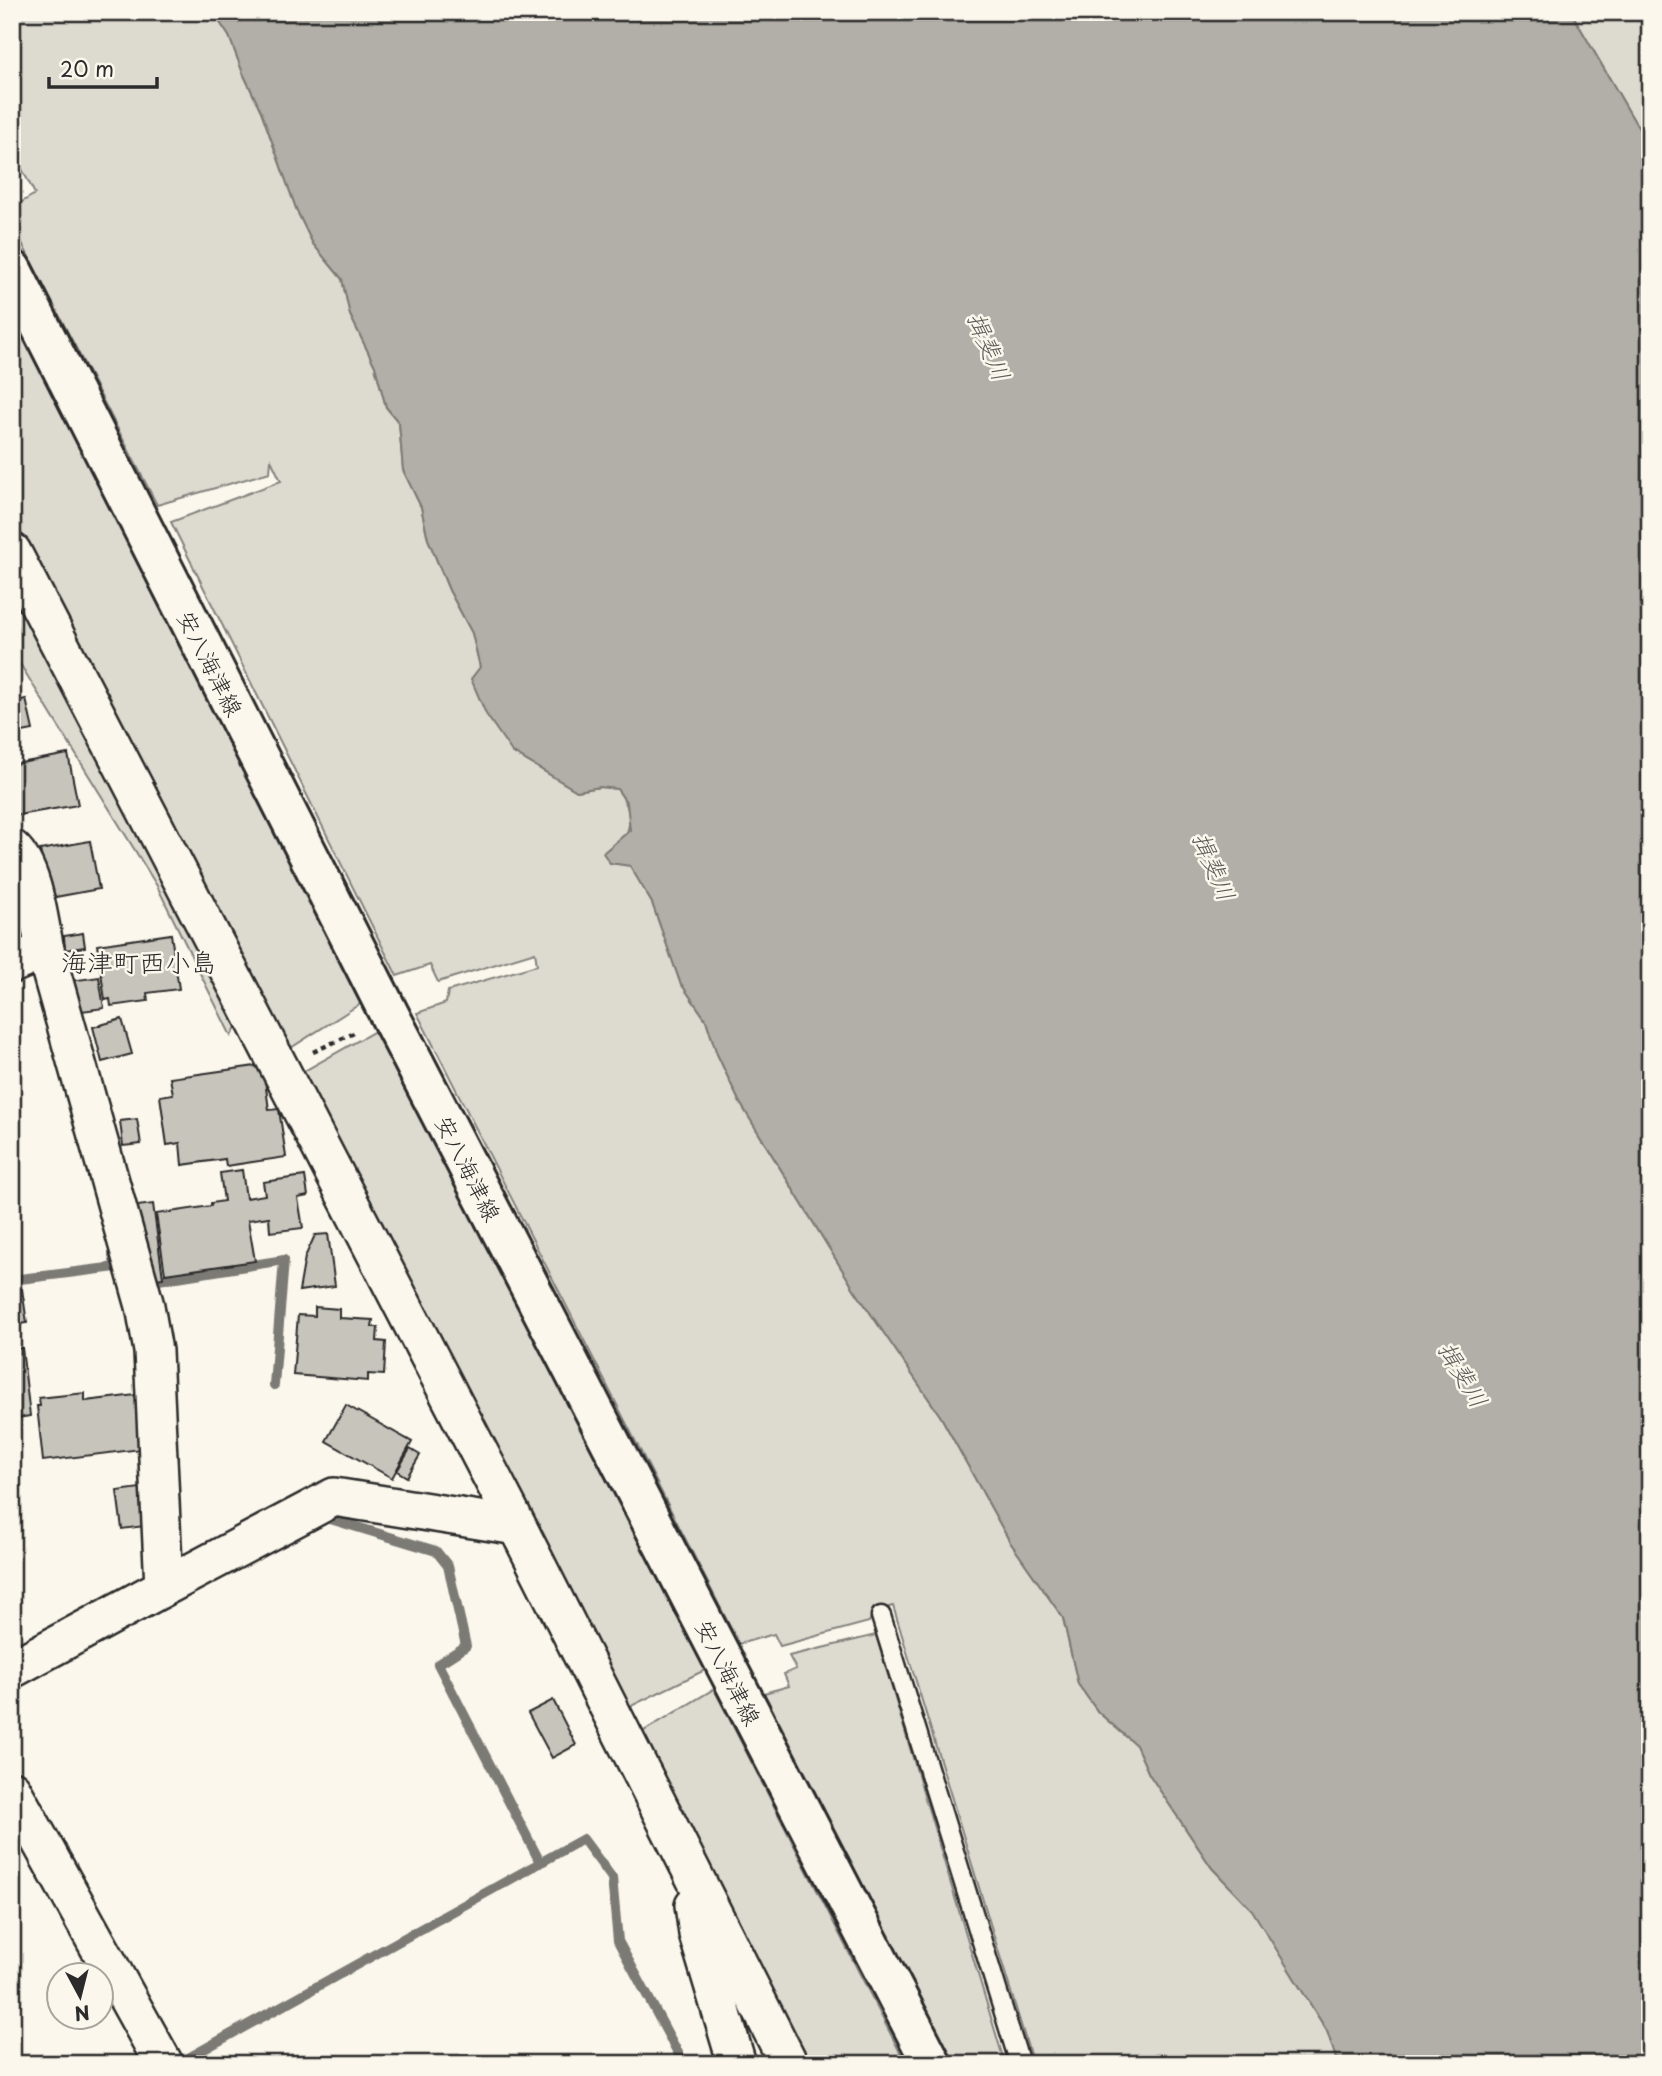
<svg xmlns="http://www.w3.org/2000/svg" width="1662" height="2076" font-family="'Playpen Sans','Klee One',sans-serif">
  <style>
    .green { fill: #dddad0; stroke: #84827e; stroke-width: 2 }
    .water { fill: #b1afa7; stroke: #7b7a75; stroke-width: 2 }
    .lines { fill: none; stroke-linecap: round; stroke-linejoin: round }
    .stream { stroke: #7b7a75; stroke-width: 10 }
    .building { fill: #c7c4bc; stroke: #2b2b2b; stroke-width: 2 }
    .service-casing { stroke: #2b2b2b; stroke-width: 23 }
    .minor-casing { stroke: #2b2b2b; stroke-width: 42 }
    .secondary-casing { stroke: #2b2b2b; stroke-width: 44 }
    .path { stroke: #2b2b2b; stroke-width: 4.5; stroke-dasharray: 5 5; stroke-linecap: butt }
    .service { stroke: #fbf7ec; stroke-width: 18 }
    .minor { stroke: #fbf7ec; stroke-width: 37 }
    .secondary { stroke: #fbf7ec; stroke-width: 38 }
    .labels { text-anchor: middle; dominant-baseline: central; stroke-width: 5; stroke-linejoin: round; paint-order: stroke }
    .street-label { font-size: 23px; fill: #2b2b2b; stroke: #fbf7ec }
    .water-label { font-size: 24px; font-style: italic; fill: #5a5956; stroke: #fbf7ec }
    .quarter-label { font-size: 26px; fill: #2b2b2b; stroke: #fbf7ec }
  </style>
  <rect width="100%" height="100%" fill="#fbf7ec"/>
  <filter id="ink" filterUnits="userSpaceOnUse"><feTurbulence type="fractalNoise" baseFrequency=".0143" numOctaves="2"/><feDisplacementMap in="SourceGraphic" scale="14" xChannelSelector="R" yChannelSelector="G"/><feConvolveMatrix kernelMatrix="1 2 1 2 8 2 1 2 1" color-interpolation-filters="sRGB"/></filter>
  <g filter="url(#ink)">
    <!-- green -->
    <g class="green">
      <path d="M 12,12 L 213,12 L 229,36 L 243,73 L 261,111 L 297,211 L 313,244 L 342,279 L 350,315 L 375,366 L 386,407 L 399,423 L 403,470 L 421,507 L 428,539 L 449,590 L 472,633 L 480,667 L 512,752 L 577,791 L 600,787 L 617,789 C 640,819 627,834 611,863 L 630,865 L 652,903 L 680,982 L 706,1020 L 717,1054 L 739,1101 L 854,1289 L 941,1417 L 1010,1542 L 1063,1618 L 1078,1684 L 1098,1712 L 1136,1745 L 1149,1774 L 1212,1868 L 1252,1909 L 1327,2031 L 1338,2064 L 1033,2064 L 893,1606 L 874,1611 L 869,1622 L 780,1646 L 774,1634 L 739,1644 L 417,1013 L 446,1003 L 448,991 L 537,965 L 535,952 L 438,982 L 430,965 L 397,976 L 171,522 L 281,481 L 271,460 L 270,472 L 157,505 L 12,224 L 12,208 L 35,194 L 12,150 Z"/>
      <polygon points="1571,12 1650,12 1650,148"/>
      <polygon points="12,313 363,1002 289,1049 12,525"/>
      <polygon points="12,590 244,1013 231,1036 157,886 12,651"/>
      <polygon points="377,1030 705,1670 621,1711 301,1073"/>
      <polygon points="876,1635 1005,2064 955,2064 764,1693 789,1686 784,1674 796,1669 789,1656"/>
      <polygon points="714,1689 906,2064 802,2064 634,1737"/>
    </g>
    <!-- water -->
    <polygon class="water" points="213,12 1571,12 1650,148 1650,2064 1338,2064 1327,2031 1252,1910 1212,1868 1149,1774 1136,1745 1098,1712 1078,1684 1063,1618 1010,1542 941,1417 854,1289 739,1101 717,1054 706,1020 680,982 652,903 630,866 610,863 603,853 630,830 627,803 617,789 600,787 577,791 512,752 486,714 471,679 480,667 472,633 449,590 428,539 421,507 403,470 399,423 386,407 375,366 350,315 342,279 313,244 297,211 261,111 243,73 229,36"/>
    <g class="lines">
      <!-- stream -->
      <g class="stream">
        <polyline points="12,1280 116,1267 113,1256"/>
        <polyline points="146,1282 284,1260 274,1385"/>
        <polyline points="327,1518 436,1551 448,1566 466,1646 438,1664 540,1862"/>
        <polyline points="181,2062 583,1839 612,1878 618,1941 684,2064"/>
      </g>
    </g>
    <!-- building -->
    <g class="building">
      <polygon points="26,699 33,730 12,734 12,702"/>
      <polygon points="68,754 78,805 12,816 12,755 15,764"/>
      <polygon points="90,841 99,889 50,898 40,850"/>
      <polygon points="83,933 85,947 65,950 64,936"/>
      <polygon points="171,934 179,989 147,993 148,1001 111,1006 110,999 105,1000 97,945"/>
      <polygon points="99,977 104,1008 75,1012 70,981"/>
      <polygon points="122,1019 132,1054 102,1062 93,1027"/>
      <polygon points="263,1065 269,1110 279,1109 286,1157 226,1166 225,1159 182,1165 180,1143 167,1145 160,1096 173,1094 170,1078"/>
      <polygon points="137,1119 141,1144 123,1146 120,1121"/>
      <polygon points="242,1170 246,1198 265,1195 263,1182 305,1176 308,1196 298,1198 303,1228 270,1232 269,1217 248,1220 255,1261 165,1274 156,1214 211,1206 211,1203 224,1201 220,1173"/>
      <polygon points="153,1204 163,1278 147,1280 129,1207"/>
      <polygon points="328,1234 335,1286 299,1291 305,1257 315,1235"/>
      <polygon points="22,1289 27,1323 12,1325 12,1290"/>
      <polygon points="315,1307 339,1309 339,1318 373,1320 372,1327 378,1327 377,1341 386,1342 384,1375 368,1374 368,1381 293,1375 298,1315 315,1316"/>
      <polygon points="22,1348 30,1416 12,1419 12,1349"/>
      <polygon points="85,1393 85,1401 144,1394 150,1448 43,1461 37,1406 40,1406 39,1398"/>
      <polygon points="346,1405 412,1442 392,1478 326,1441"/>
      <polygon points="410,1449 420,1455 407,1477 397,1471"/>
      <polygon points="140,1488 145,1526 122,1529 117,1491"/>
      <polygon points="553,1700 576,1745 552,1758 528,1713"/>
    </g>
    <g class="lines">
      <!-- service casing -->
      <g class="service-casing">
        <polyline id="service" points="881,1616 1020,2064"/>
      </g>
      <!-- minor casing -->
      <g class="minor-casing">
        <g id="minor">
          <polyline points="12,552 511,1514 789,2064"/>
          <path d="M 12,849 C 34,869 39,922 45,950"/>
          <polyline points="12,964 45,950 145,1306 153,1351 164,1587 12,1669"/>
          <polyline points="164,1587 334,1497 517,1526"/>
          <polyline points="12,1790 164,2064"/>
          <polyline points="694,1905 698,1934 737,2064"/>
        </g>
      </g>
      <!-- secondary casing -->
      <g class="secondary-casing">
        <polyline id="secondary" points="12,270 390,1016 932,2064"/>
      </g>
      <!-- path -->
      <polyline class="path" points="313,1052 356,1032"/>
      <!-- service -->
      <use href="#service" class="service"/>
      <!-- minor -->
      <use href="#minor" class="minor"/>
      <!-- secondary -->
      <use href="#secondary" class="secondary"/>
    </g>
  </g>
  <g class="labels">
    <!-- street labels -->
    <g class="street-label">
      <text transform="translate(211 663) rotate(63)">安八海津線</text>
      <text transform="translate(469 1168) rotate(63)">安八海津線</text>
      <text transform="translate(729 1672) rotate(63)">安八海津線</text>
    </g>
    <!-- water labels -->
    <g class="water-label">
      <text transform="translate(990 346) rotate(67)">揖斐川</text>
      <text transform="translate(1215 866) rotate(67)">揖斐川</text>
      <text transform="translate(1464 1374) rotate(59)">揖斐川</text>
    </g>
    <!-- quarter labels -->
    <g class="quarter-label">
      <text x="139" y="961">海津町西小島</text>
    </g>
  </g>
  <!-- margin -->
  <rect width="1662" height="2076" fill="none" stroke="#fbf7ec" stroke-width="42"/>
  <rect x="21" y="21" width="1620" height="2034" fill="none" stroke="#2b2b2b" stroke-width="2.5" filter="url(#ink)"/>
  <!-- north arrow -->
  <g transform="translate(80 1996) rotate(173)"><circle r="33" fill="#fbf7ec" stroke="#a8a59f" stroke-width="2"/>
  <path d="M0-5L12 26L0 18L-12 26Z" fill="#2b2b2b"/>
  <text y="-10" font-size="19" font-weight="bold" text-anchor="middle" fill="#2b2b2b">N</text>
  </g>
  <!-- scale -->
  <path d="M49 77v10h108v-10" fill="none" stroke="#2b2b2b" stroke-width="3.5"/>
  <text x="60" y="77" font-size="21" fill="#2b2b2b" stroke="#fbf7ec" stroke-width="5" paint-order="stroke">20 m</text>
</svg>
